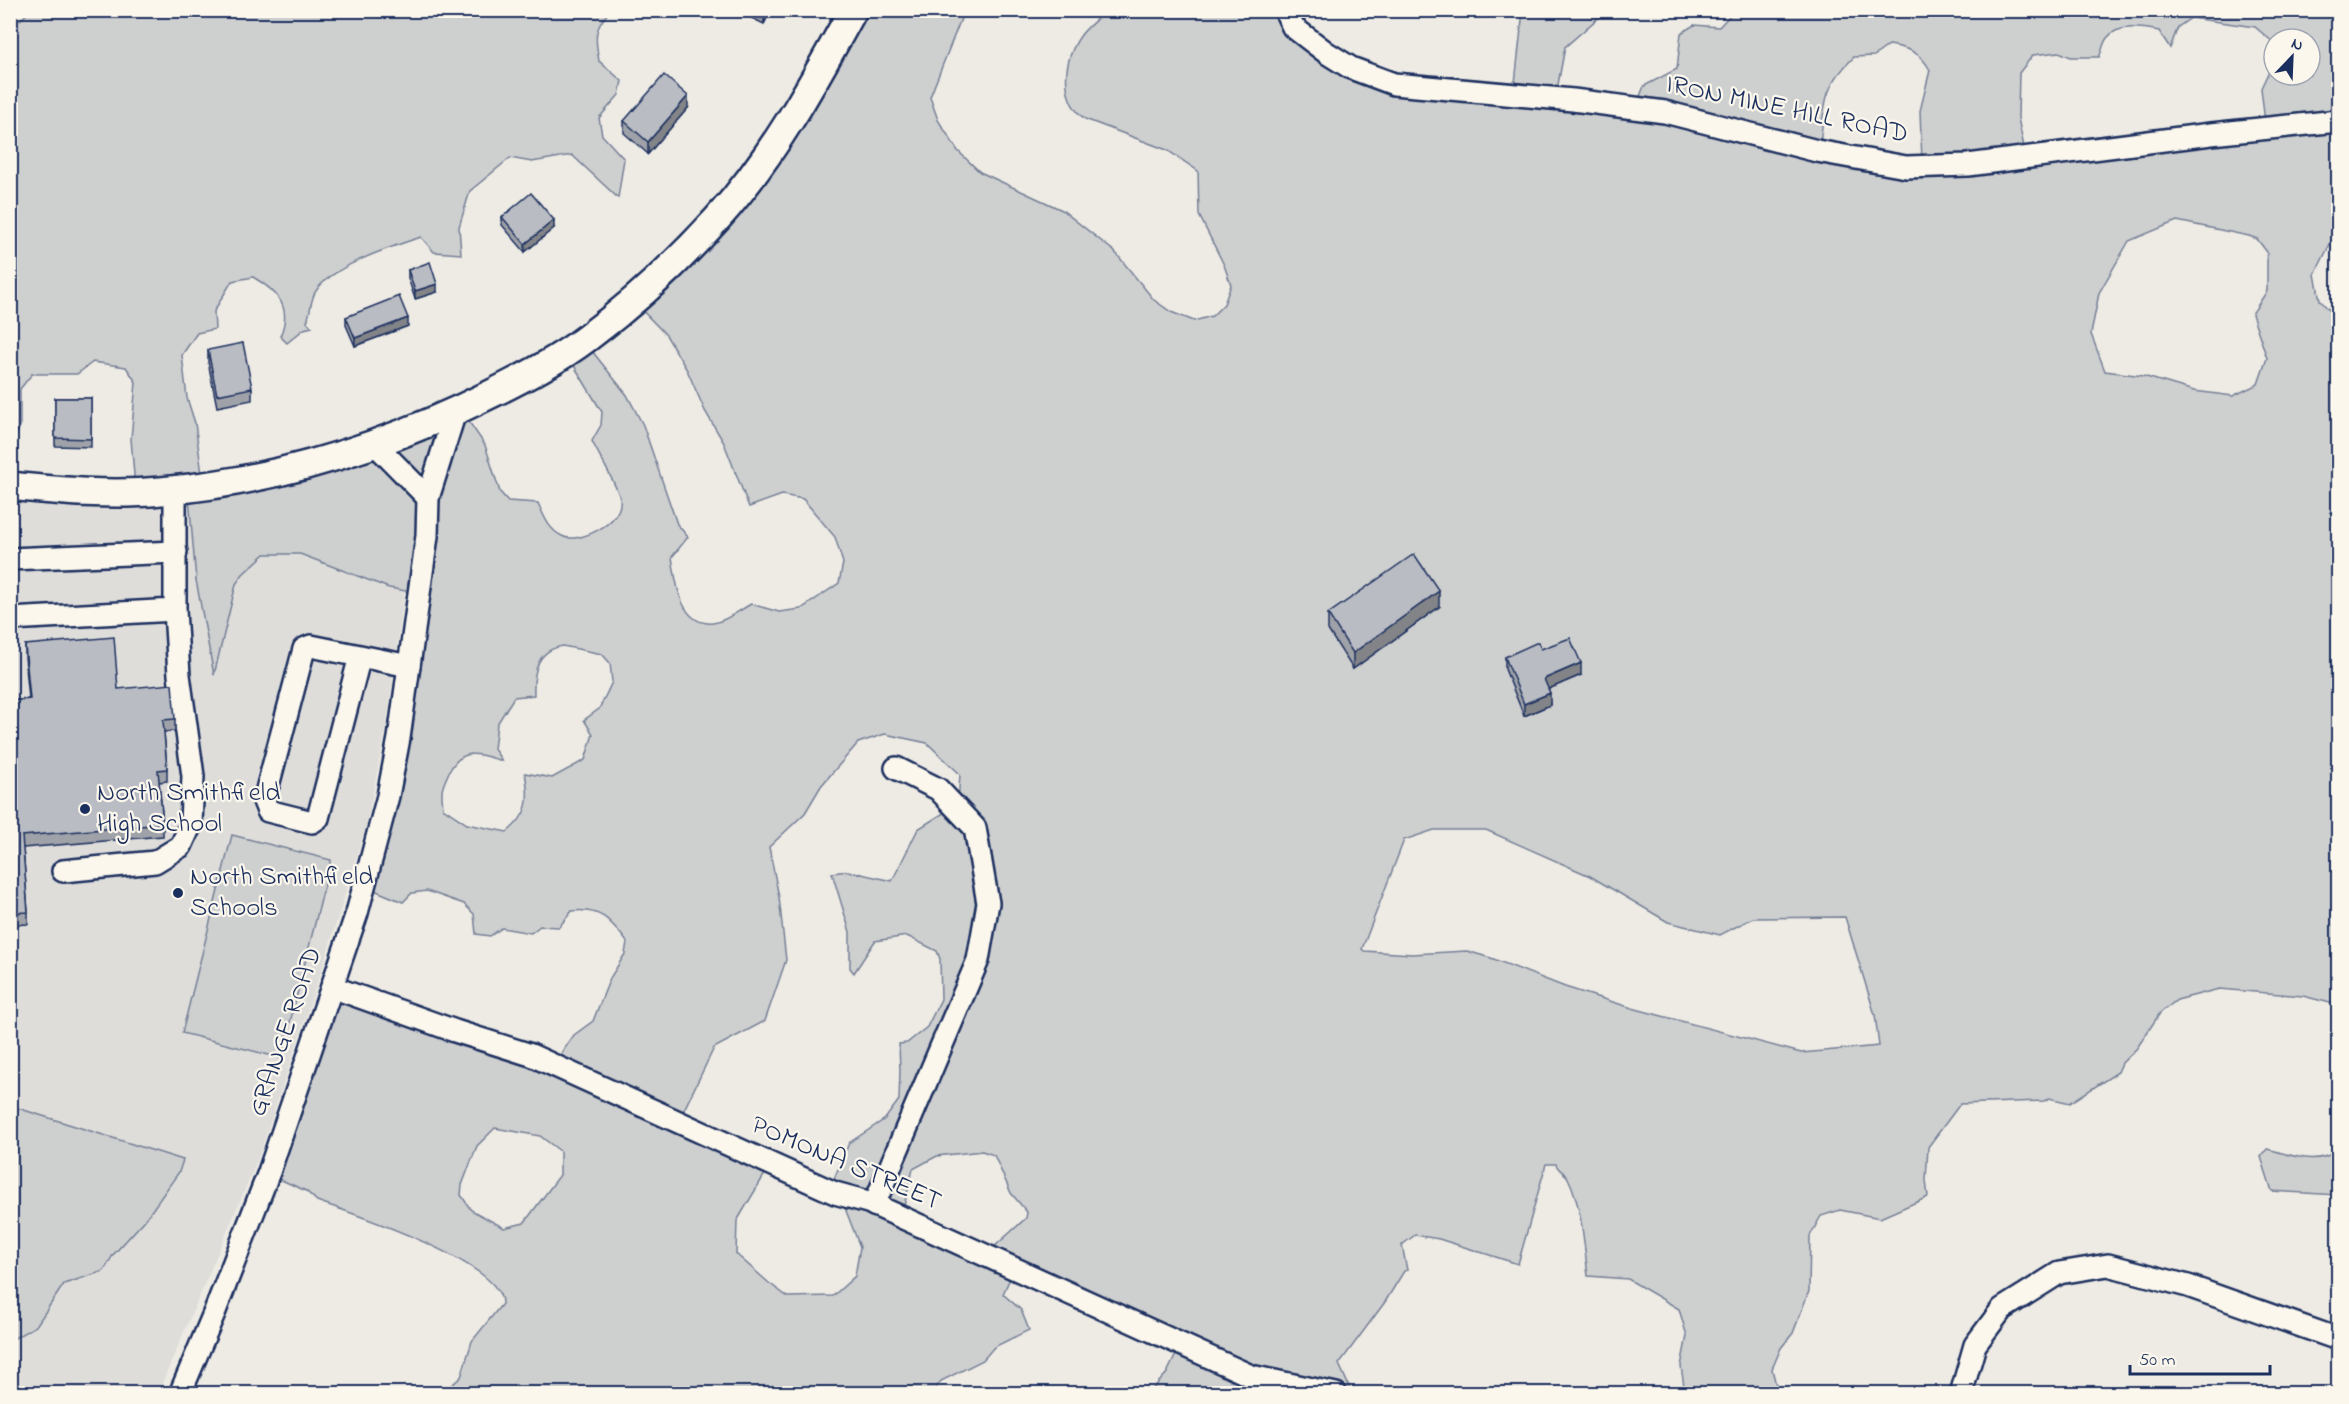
<svg xmlns="http://www.w3.org/2000/svg" width="2349" height="1404" font-family="'Indie Flower',sans-serif">
  <style>
    .built { fill: #deddda }
    .green { fill: #cecfcf; stroke: #747f96; stroke-width: 1.5; fill-rule: evenodd }
    .lines { fill: none; stroke-linecap: round; stroke-linejoin: round }
    .minor-casing { stroke: #1b2f5e; stroke-width: 26 }
    .major-casing { stroke: #1b2f5e; stroke-width: 32 }
    .minor { stroke: #fbf7ec; stroke-width: 21 }
    .major { stroke: #fbf7ec; stroke-width: 27 }
    .wall { fill: #9fa2a8; stroke: #1b2f5e; stroke-width: 1.5 }
    .shaded-wall { fill: #828488; stroke: #1b2f5e; stroke-width: 1.5 }
    .building { fill: #b9bcc3; stroke: #1b2f5e; stroke-width: 1.5 }
    .poi-dot { fill: #1b2f5e; stroke: #fbf7ec; stroke-width: 2 }
    .labels { text-anchor: middle; dominant-baseline: central; stroke-width: 4.5; stroke-linejoin: round; paint-order: stroke }
    .street-label { font-size: 27px; fill: #1b2f5e; stroke: #fbf7ec }
    .poi-label { font-size: 27px; fill: #1b2f5e; stroke: #fbf7ec; text-anchor: start }
  </style>
  <rect width="100%" height="100%" fill="#eeebe4"/>
  <filter id="ink" filterUnits="userSpaceOnUse"><feTurbulence type="fractalNoise" baseFrequency=".0167" numOctaves="2"/><feDisplacementMap in="SourceGraphic" scale="12" xChannelSelector="R" yChannelSelector="G"/><feConvolveMatrix kernelMatrix="1 2 1 2 8 2 1 2 1" color-interpolation-filters="sRGB"/></filter>
  <g filter="url(#ink)">
    <!-- built -->
    <polygon class="built" points="238,496 416,507 386,729 366,826 325,960 258,1159 158,1393 11,1394 11,498 81,507 157,505"/>
    <!-- green -->
    <g class="green">
      <path d="M 909,10 L 915,13 L 917,11 L 964,11 L 930,97 L 938,120 L 958,151 L 980,172 L 1062,210 L 1115,252 L 1154,300 L 1171,312 L 1194,321 L 1212,316 L 1224,304 L 1231,285 L 1224,265 L 1199,215 L 1198,171 L 1167,150 L 1085,119 C 1059,99 1063,60 1081,35 C 1086,28 1095,21 1101,15 L 1102,11 L 1287,11 L 1355,68 L 1514,92 L 1523,11 L 1606,11 L 1565,47 L 1556,95 L 1637,104 L 1644,86 L 1677,69 L 1681,33 L 1694,25 L 1719,27 L 1734,11 L 2338,11 L 2338,228 L 2315,274 L 2320,300 L 2329,310 L 2338,315 L 2338,1005 L 2303,996 L 2219,989 L 2177,1000 L 2160,1013 L 2137,1048 L 2122,1063 L 2118,1072 L 2070,1103 L 2049,1098 L 2044,1101 L 1960,1104 L 1928,1147 L 1926,1180 L 1928,1197 L 1880,1218 L 1840,1210 L 1821,1216 L 1810,1236 L 1809,1291 L 1793,1333 L 1781,1348 L 1772,1369 L 1778,1393 L 1685,1393 L 1681,1366 L 1687,1336 L 1679,1309 L 1628,1279 L 1588,1276 C 1584,1245 1582,1206 1568,1178 C 1565,1172 1558,1171 1556,1164 L 1546,1164 L 1518,1264 L 1439,1239 L 1415,1235 L 1402,1245 L 1407,1270 L 1404,1271 L 1385,1302 L 1339,1364 L 1352,1393 L 1149,1393 L 1167,1373 L 1182,1342 L 1016,1265 L 1003,1294 L 1021,1310 L 1029,1330 L 994,1347 L 983,1360 L 941,1381 L 932,1393 L 442,1393 L 461,1377 L 472,1341 L 502,1304 C 504,1263 352,1213 317,1201 L 306,1191 L 268,1174 L 331,990 L 556,1061 L 574,1035 L 593,1021 L 610,978 L 625,954 L 627,942 C 610,920 601,908 572,911 L 559,927 L 540,926 L 531,933 L 502,928 L 490,936 L 476,934 L 474,914 L 464,904 L 427,891 L 412,893 L 403,902 L 367,887 L 418,593 L 389,588 L 300,554 L 265,554 L 243,574 L 236,584 L 214,675 L 196,580 L 188,486 L 135,487 L 131,439 L 136,382 L 126,367 L 93,362 L 77,374 L 32,374 L 20,389 L 20,426 L 11,448 L 10,29 L 30,11 L 610,11 C 593,29 595,38 599,61 L 622,81 L 619,95 L 599,118 L 602,135 L 624,159 L 618,198 L 572,155 L 532,162 L 510,158 L 470,191 L 459,227 L 461,254 L 434,252 L 421,237 C 392,247 333,265 316,291 C 311,297 310,314 307,322 L 312,327 L 304,329 L 287,343 L 280,336 C 293,307 277,291 253,277 L 232,281 L 214,311 L 215,329 L 197,333 L 182,355 L 187,398 L 195,423 L 203,481 L 461,410 L 485,445 L 500,492 L 508,501 L 538,503 C 544,516 548,529 562,536 C 577,545 624,523 620,499 C 619,489 597,452 592,441 L 601,425 L 602,412 L 570,359 L 584,341 L 627,395 L 643,425 L 677,524 L 688,537 L 672,557 C 676,580 679,626 713,623 C 725,622 740,610 751,604 L 779,612 L 801,609 L 839,583 L 843,563 L 835,537 L 803,499 L 782,495 L 749,507 L 724,443 L 705,411 L 687,370 L 666,335 L 636,304 L 714,221 L 852,11 ZM 2191,18 L 2255,27 L 2274,43 L 2274,39 L 2310,39 L 2310,75 L 2274,75 L 2274,60 L 2261,88 L 2266,131 L 2025,152 L 2018,118 L 2019,73 L 2033,55 L 2059,52 L 2071,57 L 2099,57 C 2102,52 2103,43 2107,38 C 2118,23 2144,28 2159,31 L 2170,48 L 2178,27 ZM 1889,45 C 1909,48 1920,52 1930,70 L 1920,111 L 1922,162 L 1820,145 C 1825,103 1822,88 1854,57 L 1874,56 ZM 2177,221 L 2249,236 L 2257,239 L 2267,252 L 2267,291 L 2252,314 L 2267,358 L 2258,384 L 2233,396 L 2194,391 L 2143,376 L 2105,371 L 2091,334 L 2099,293 L 2129,241 ZM 563,646 L 602,654 L 610,663 L 612,682 L 599,709 L 584,720 L 593,734 L 585,760 L 552,778 L 525,773 C 530,799 529,815 507,832 L 467,824 L 443,808 C 441,790 441,789 449,772 C 462,746 480,754 502,761 L 494,749 L 497,724 L 514,697 L 534,695 C 533,671 537,650 563,646 ZM 885,734 L 927,743 L 960,774 L 958,804 L 918,829 L 892,881 L 848,871 L 832,873 L 850,932 L 850,968 L 854,973 L 875,941 L 907,936 L 937,951 L 940,959 L 941,999 L 927,1027 L 907,1043 L 899,1044 L 900,1070 L 899,1100 L 885,1119 L 849,1143 L 831,1186 L 838,1190 L 860,1247 L 855,1276 L 833,1296 L 788,1297 L 769,1283 L 736,1254 L 737,1221 L 772,1162 L 680,1118 L 714,1048 L 765,1021 L 786,960 L 779,897 L 769,847 L 805,813 L 821,786 L 858,743 ZM 1434,830 L 1486,830 L 1590,876 L 1668,922 L 1720,935 L 1753,918 L 1845,917 L 1875,1015 L 1879,1046 L 1801,1053 L 1632,1008 L 1565,987 L 1491,958 L 1467,951 L 1412,954 L 1364,951 L 1362,949 L 1404,840 ZM 495,1128 L 540,1136 L 560,1151 L 560,1175 L 524,1223 L 504,1228 L 471,1210 L 461,1195 L 462,1185 L 477,1146 ZM 982,1151 L 994,1155 L 1011,1193 L 1027,1212 L 1026,1218 L 984,1256 L 903,1210 L 913,1169 L 937,1156 Z"/>
      <polygon points="232,835 331,860 281,1058 182,1033"/>
      <polygon points="11,1106 183,1160 179,1172 145,1220 113,1255 104,1271 64,1284 36,1326 11,1340"/>
      <path d="M 2338,1148 L 2338,1195 L 2272,1191 L 2261,1157 L 2267,1149 C 2289,1154 2321,1168 2338,1148 Z"/>
    </g>
    <g class="lines">
      <!-- minor casing -->
      <g class="minor-casing">
        <g id="minor">
          <polyline points="1285,10 1293,27 1327,53 1351,68 1394,84 1573,100 1665,112 1817,151 1906,167 1968,165 2211,134 2338,121"/>
          <polyline points="374,443 428,498"/>
          <polyline points="10,559 176,552"/>
          <polyline points="10,619 175,610 175,490"/>
          <polyline points="360,656 318,818 312,822 268,811 264,801 304,649 311,646 409,666"/>
          <polyline points="63,871 155,862 181,846 191,824 193,776 179,675 175,610"/>
          <polyline points="332,987 455,1031 531,1055 835,1193 868,1202 1251,1376 1336,1394"/>
          <polyline points="874,1205 978,960 988,903 975,828 938,789 896,768"/>
          <polyline points="180,1394 215,1311 269,1172 357,913 388,796 399,738 427,536 428,498 455,412"/>
          <polyline points="1961,1394 1975,1345 2002,1309 2059,1273 2108,1265 2188,1286 2338,1339"/>
        </g>
      </g>
      <!-- major casing -->
      <g class="major-casing">
        <path id="major" d="M 10,486 C 60,491 111,496 161,491 C 277,481 389,445 493,393 C 525,377 558,360 587,338 C 634,303 678,262 717,219 C 773,157 813,83 853,10"/>
      </g>
      <!-- minor -->
      <use href="#minor" class="minor"/>
      <!-- major -->
      <use href="#major" class="major"/>
    </g>
    <!-- wall -->
    <g class="wall">
      <polygon points="739,10 771,10 764,24 739,12"/>
      <polygon points="688,108 648,154 624,133 624,121"/>
      <polygon points="502,217 554,228 525,252 502,225"/>
      <polygon points="408,270 437,292 415,299 408,278"/>
      <polygon points="346,317 408,326 355,346 346,325"/>
      <polygon points="208,350 252,388 252,400 217,407 208,362"/>
      <polygon points="55,398 91,398 91,447 55,446"/>
      <polygon points="1439,607 1353,669 1328,630 1328,614"/>
      <polygon points="25,645 118,689 175,719 175,731 164,732 167,769 167,781 159,782 163,824 163,836 23,848 28,912 28,924 10,925 10,701 29,699 25,657"/>
      <polygon points="1541,649 1581,675 1548,689 1550,705 1524,716 1505,669 1505,657"/>
    </g>
    <!-- shaded-wall -->
    <g class="shaded-wall">
      <polygon points="765,10 771,10 764,24 764,12"/>
      <polygon points="688,96 688,108 648,154 648,142"/>
      <polygon points="554,220 554,228 525,252 525,244"/>
      <polygon points="437,284 437,292 415,299 415,291"/>
      <polygon points="408,318 408,326 355,346 355,338"/>
      <polygon points="1439,591 1439,607 1353,669 1353,653"/>
      <polygon points="1581,663 1581,675 1544,691 1544,679"/>
      <polygon points="1550,693 1550,705 1524,716 1524,704"/>
    </g>
    <!-- building -->
    <g class="building">
      <polygon points="664,75 688,96 648,142 624,121"/>
      <polygon points="531,193 554,220 525,244 502,217"/>
      <polygon points="430,262 437,284 415,291 408,270"/>
      <polygon points="399,296 408,318 355,338 346,317"/>
      <polygon points="243,343 252,388 217,395 208,350"/>
      <polygon points="55,398 91,398 91,439 55,438"/>
      <polygon points="1414,554 1439,591 1353,653 1328,614"/>
      <polygon points="114,637 118,689 172,684 175,719 163,720 167,769 158,770 163,824 22,836 28,912 10,913 10,701 30,699 25,645"/>
      <polygon points="1570,638 1581,663 1544,679 1550,693 1524,704 1505,657 1538,642 1541,649"/>
    </g>
  </g>
  <!-- markers -->
  <g class="poi-dot">
    <circle cx="85" cy="809" r="6"/>
    <circle cx="178" cy="893" r="6"/>
  </g>
  <g class="labels">
    <!-- street labels -->
    <g class="street-label">
      <text transform="translate(1787 110) rotate(12)">IRON MINE HILL ROAD</text>
      <text transform="translate(286 1032) rotate(-71)">GRANGE ROAD</text>
      <text transform="translate(846 1164) rotate(23)">POMONA STREET</text>
    </g>
    <!-- poi labels -->
    <g class="poi-label">
      <text x="97" y="793">North Smithfield<tspan x="97" dy="31">High School</tspan></text>
      <text x="190" y="877">North Smithfield<tspan x="190" dy="31">Schools</tspan></text>
    </g>
  </g>
  <!-- margin -->
  <rect width="2349" height="1404" fill="none" stroke="#fbf7ec" stroke-width="36"/>
  <rect x="18" y="18" width="2313" height="1368" fill="none" stroke="#1b2f5e" stroke-width="2" filter="url(#ink)"/>
  <!-- north arrow -->
  <g transform="translate(2292 57) rotate(23)"><circle r="28" fill="#fbf7ec" stroke="#a1a7b3" stroke-width="1.5"/>
  <path d="M0-4.5L10 22L0 15L-10 22Z" fill="#1b2f5e"/>
  <text y="-9" font-size="16" font-weight="bold" text-anchor="middle" fill="#1b2f5e">N</text>
  </g>
  <!-- scale -->
  <path d="M2130 1365v9h140v-9" fill="none" stroke="#1b2f5e" stroke-width="3"/>
  <text x="2139" y="1365" font-size="18" fill="#1b2f5e" stroke="#fbf7ec" stroke-width="4.5" paint-order="stroke">50 m</text>
</svg>
